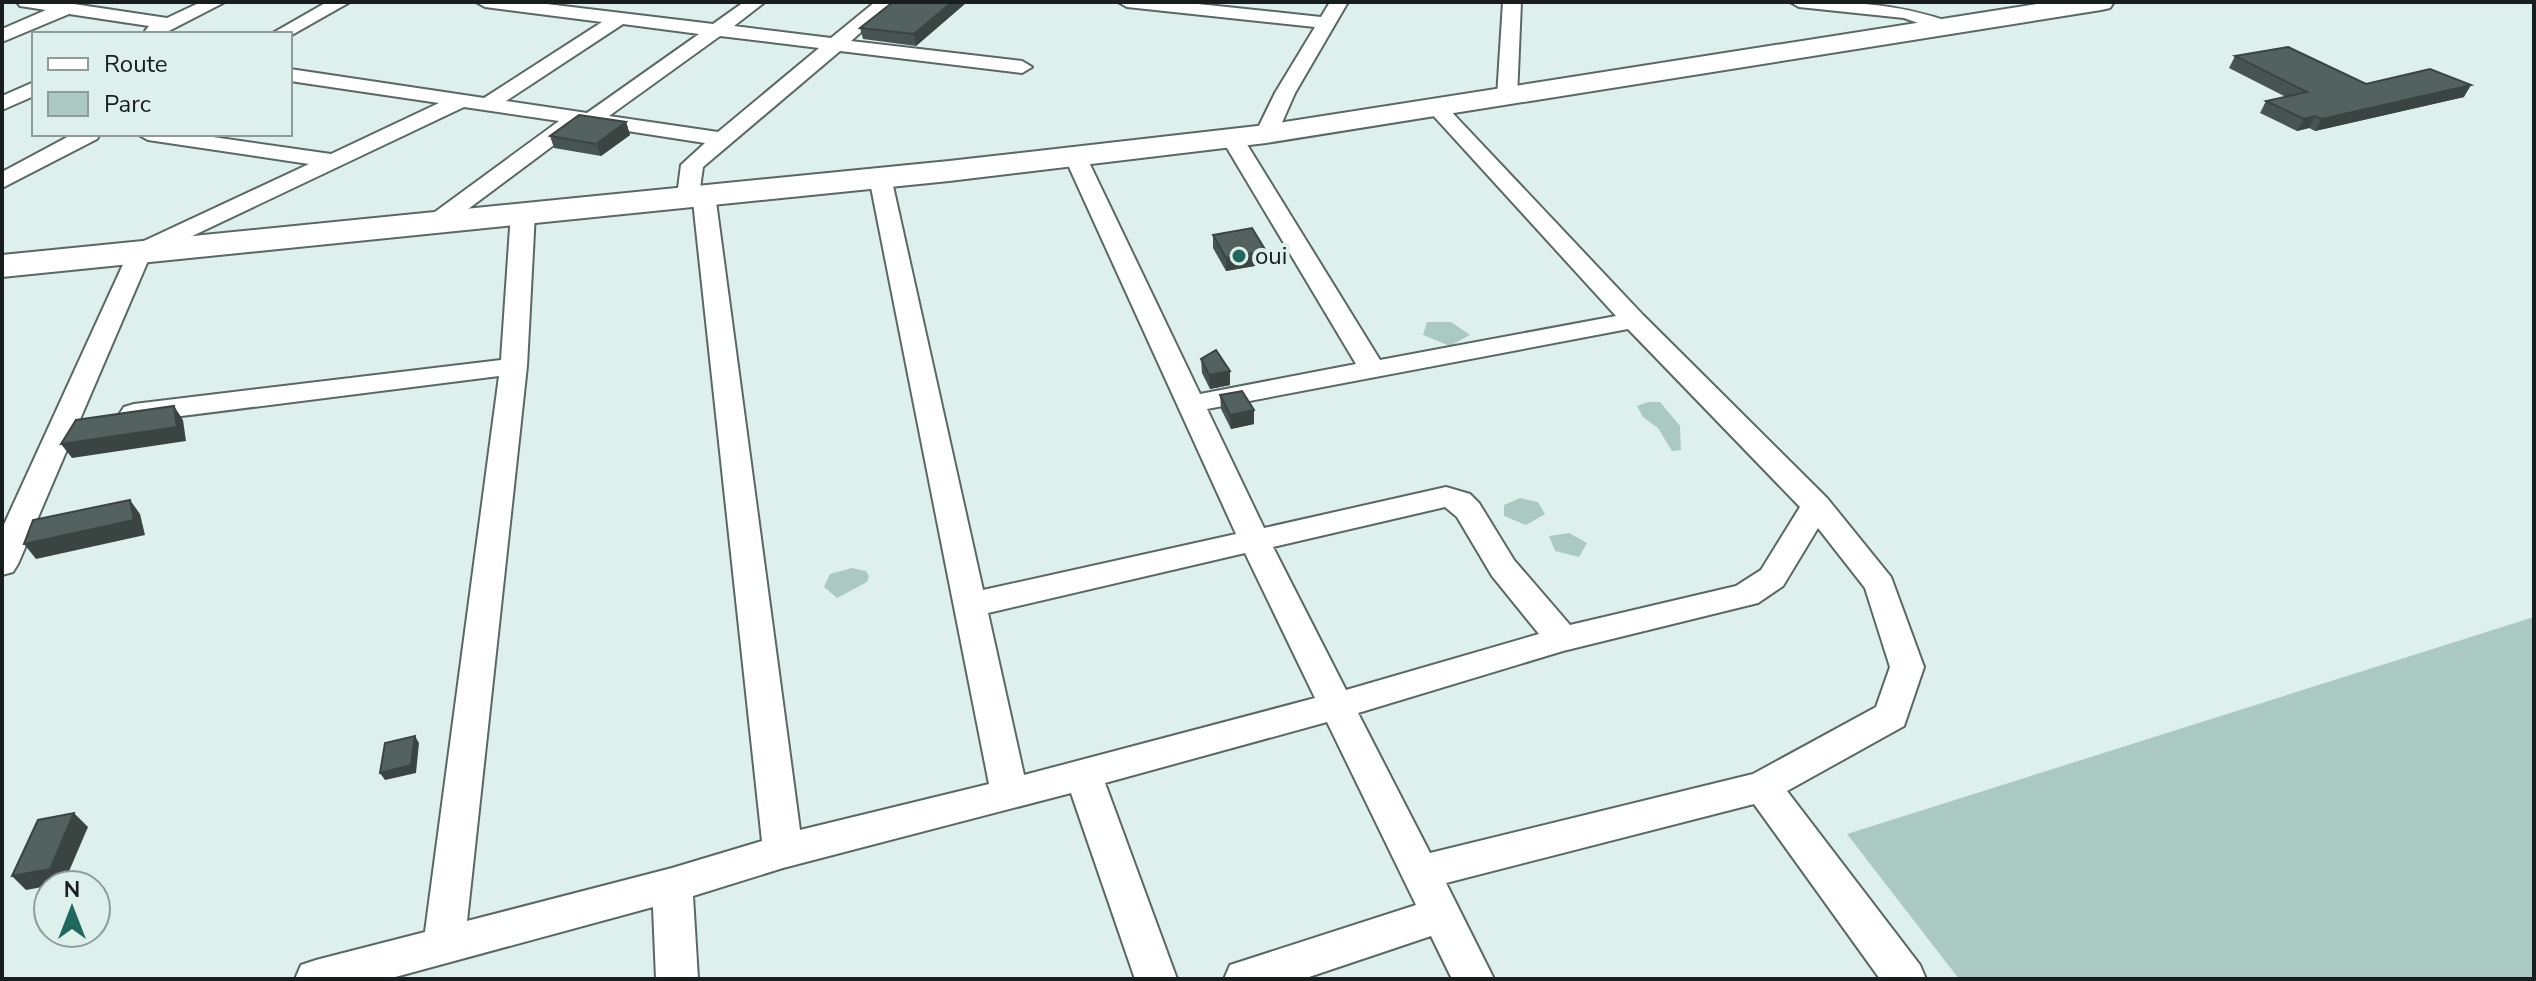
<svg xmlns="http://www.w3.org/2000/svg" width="2536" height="981" font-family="'Nunito Sans',sans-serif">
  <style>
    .green { fill: #abc9c3 }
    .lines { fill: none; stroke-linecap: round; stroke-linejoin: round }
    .street-casing { stroke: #596865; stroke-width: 4 }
    .primary-casing { stroke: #596865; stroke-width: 4 }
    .street { fill: #fff; fill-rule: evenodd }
    .primary { fill: #fff; fill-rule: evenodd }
    .wall { fill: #475452 }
    .shaded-wall { fill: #3a4542 }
    .building { fill: #53625f; stroke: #3a4542; stroke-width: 2 }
    .poi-dot { fill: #20685d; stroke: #def0ec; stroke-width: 3 }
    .labels { text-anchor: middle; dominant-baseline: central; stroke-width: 8; stroke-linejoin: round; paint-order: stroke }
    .poi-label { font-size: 24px; fill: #181e1d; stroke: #def0ec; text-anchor: start }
  </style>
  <rect width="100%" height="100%" fill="#def0ec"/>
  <!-- green -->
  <g class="green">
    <polygon points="1427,322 1451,322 1470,335 1450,346 1423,335"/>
    <polygon points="1648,402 1660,402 1680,426 1681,450 1672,451 1658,428 1643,417 1637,406"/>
    <polygon points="1520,498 1538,502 1545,514 1526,525 1504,516 1504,505"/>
    <polygon points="1569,533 1587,543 1579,557 1555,551 1549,536"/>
    <polygon points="852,568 866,571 869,576 867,582 837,598 824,587 830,574"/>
    <polygon points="2534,617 2534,979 1959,979 1847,834"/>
  </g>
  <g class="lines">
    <!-- street casing -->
    <g class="street-casing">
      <g id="street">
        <polygon points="17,2 67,3 167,18 201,2 225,2 163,34 147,34 145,31 149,26 69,14 2,42 2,29 46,10 20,6"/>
        <polygon points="327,2 350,2 290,36 271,34"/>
        <path d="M 476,2 L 530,2 L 713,24 L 744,2 L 765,2 L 734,26 L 831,38 L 875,2 L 895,2 L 851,41 L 1022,61 L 1032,67 L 1022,73 L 840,51 L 703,167 L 700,188 L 712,189 L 715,194 L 800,830 L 989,784 L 869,177 L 872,172 L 880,170 L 891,177 L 983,590 L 1236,534 L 1064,156 L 1067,151 L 1083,151 L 1086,156 L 1200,394 L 1356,364 L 1221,138 L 1232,132 L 1243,138 L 1380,360 L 1616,316 L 1430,112 L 1427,108 L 1430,104 L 1444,104 L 1643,315 L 1827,498 L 1891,577 L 1924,667 L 1904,726 L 1787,791 L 1920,965 L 1926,979 L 1880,979 L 1754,804 L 1446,883 L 1494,979 L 1452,979 L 1431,936 L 1303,979 L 1224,979 L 1230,965 L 1416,905 L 1327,722 L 1105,783 L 1177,979 L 1135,979 L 1071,793 L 783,868 L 693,896 L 698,979 L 656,979 L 653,907 L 388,979 L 295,979 L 301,965 L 316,960 L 425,932 L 499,376 L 134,422 L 124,419 L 120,413 L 124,407 L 134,404 L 501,360 L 511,213 L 515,208 L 531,208 L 535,213 L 527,366 L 467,921 L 672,868 L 762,841 L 693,201 L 680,201 L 677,196 L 681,165 L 705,143 L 582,124 L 444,227 L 428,227 L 424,222 L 428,217 L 559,121 L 464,107 L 150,256 L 18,564 L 13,572 L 2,575 L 2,529 L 131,247 L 309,164 L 148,140 L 137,134 L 192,134 L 331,154 L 439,103 L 290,81 L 290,69 L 484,98 L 602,22 L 485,7 ZM 623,24 L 699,34 L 587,113 L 506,101 ZM 720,36 L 819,48 L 718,132 L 609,116 ZM 1628,329 L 1800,507 L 1761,570 L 1736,586 L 1570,625 L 1514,560 L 1479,503 L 1470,494 L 1446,487 L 1264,528 L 1207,409 ZM 1445,507 L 1457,517 L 1492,576 L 1539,634 L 1346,690 L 1273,547 ZM 1818,528 L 1865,588 L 1890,667 L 1876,707 L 1753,774 L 1430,853 L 1358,713 L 1563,651 L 1758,603 L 1783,586 ZM 1245,553 L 1315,698 L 1024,775 L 988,613 Z"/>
        <polygon points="1118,2 1179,2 1321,17 1330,2 1348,2 1295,93 1277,134 1266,140 1255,134 1275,93 1315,27 1127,7"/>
        <polygon points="1503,2 1521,2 1517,97 1507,103 1497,97"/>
        <path d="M 1790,2 C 1852,2 1893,2 1953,23 L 1955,27 L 1946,33 L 1904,18 L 1799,7 Z"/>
        <polygon points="34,82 34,96 2,110 2,96"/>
        <polygon points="73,134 100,134 97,139 2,188 2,172"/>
      </g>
    </g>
    <!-- primary casing -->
    <g class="primary-casing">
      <polygon id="primary" points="2050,2 2114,2 2110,8 2101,10 1266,143 949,181 2,277 2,255 949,161 1266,125"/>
    </g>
    <!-- street -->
    <use href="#street" class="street"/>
    <!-- primary -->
    <use href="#primary" class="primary"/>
  </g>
  <!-- wall -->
  <g class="wall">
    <polygon points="967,2 916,46 863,39 860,28"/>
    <polygon points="2235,56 2366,84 2464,97 2315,131 2309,128 2297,131 2260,113 2266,101 2286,97 2229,68"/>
    <polygon points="626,122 630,135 601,156 554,148 550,136"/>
    <polygon points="1213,235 1266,264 1226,271 1213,248"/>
    <polygon points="1201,359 1230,385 1210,389 1202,373"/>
    <polygon points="1220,395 1254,424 1231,429 1221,409"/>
  </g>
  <!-- shaded-wall -->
  <g class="shaded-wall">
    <polygon points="952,2 967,2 916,46 914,34"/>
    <polygon points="2471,85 2464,97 2315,131 2322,119"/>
    <polygon points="2315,116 2309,128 2297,131 2304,119"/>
    <polygon points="626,122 630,135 601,156 596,144"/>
    <polygon points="1266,251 1266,264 1226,271 1226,258"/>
    <polygon points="1230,371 1230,385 1210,389 1209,375"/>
    <polygon points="174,406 183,420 186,441 72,458 61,444"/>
    <polygon points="1254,410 1254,424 1231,429 1230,415"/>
    <polygon points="130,500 140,514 145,535 36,559 24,544"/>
    <polygon points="415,736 419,743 416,773 385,780 380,773"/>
    <polygon points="74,813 88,827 64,883 48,885 48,886 26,890 12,876"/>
  </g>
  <!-- building -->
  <g class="building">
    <polygon points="893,2 952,2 914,34 860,28"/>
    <polygon points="2288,47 2366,84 2430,69 2471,85 2322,119 2315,116 2304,119 2266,101 2307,92 2235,56"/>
    <polygon points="579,115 626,122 596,144 550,136"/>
    <polygon points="1252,228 1266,251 1226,258 1213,235"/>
    <polygon points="1216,350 1230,371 1209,375 1201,359"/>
    <polygon points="1242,391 1254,410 1230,415 1220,395"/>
    <polygon points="174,406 177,427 61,444 76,420"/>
    <polygon points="130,500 134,520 24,544 33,520"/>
    <polygon points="415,736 411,765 380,773 385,743"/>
    <polygon points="74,813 50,869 12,876 38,820"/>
  </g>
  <!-- markers -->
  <circle class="poi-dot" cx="1239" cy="256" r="8"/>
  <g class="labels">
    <!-- poi labels -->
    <g class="poi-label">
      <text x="1255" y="256">oui</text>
    </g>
  </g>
  <!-- border -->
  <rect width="2536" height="981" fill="none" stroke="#181e1d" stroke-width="8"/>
  <!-- legend -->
  <rect x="32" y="32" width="260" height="104" fill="#def0ec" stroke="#8f9c99" stroke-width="2"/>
  <rect x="48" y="58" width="40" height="12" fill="#ffffff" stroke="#8f9c99" stroke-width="2"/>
  <text x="104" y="72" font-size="24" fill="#181e1d">Route</text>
  <rect x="48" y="92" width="40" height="24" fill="#abc9c3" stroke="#8f9c99" stroke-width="2"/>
  <text x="104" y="112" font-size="24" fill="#181e1d">Parc</text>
  <!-- north arrow -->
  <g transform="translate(72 909)"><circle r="38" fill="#def0ec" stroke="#8f9c99" stroke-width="2"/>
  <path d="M0-6L14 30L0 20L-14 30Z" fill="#20685d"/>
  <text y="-12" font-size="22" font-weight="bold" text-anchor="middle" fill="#181e1d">N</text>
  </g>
</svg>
